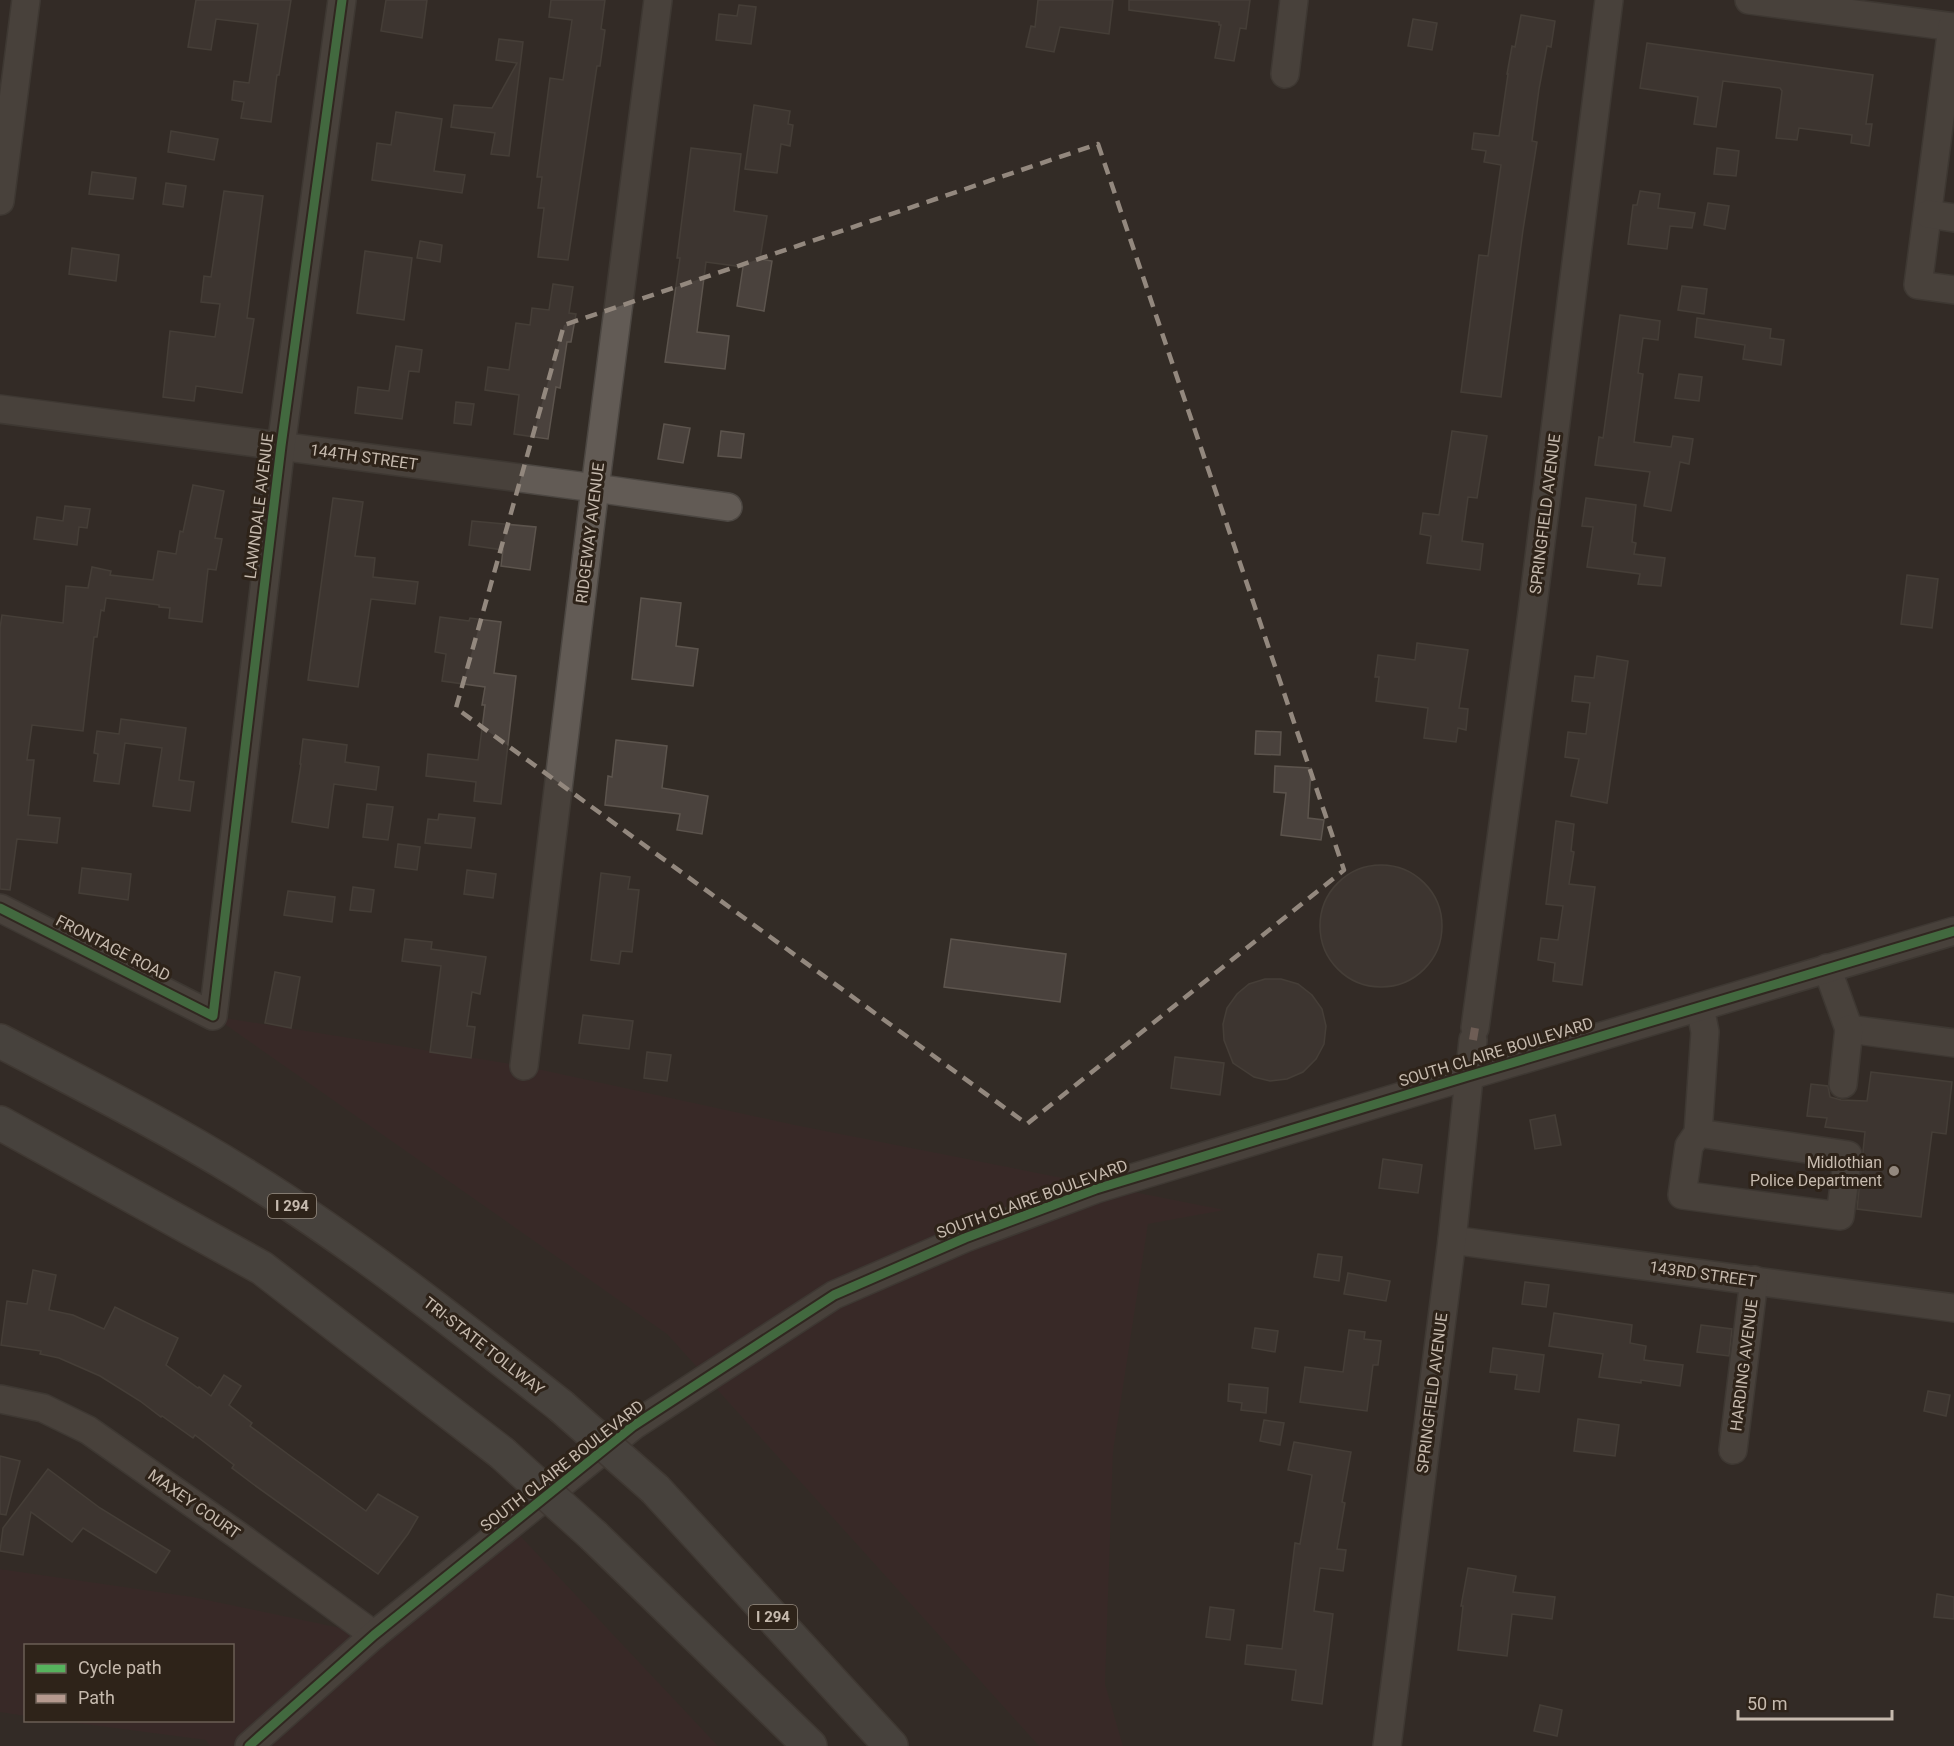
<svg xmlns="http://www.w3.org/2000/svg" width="1954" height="1746" font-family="Roboto,sans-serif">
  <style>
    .green { fill: #3e2729 }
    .building { fill: #4a423d; stroke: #5c544d; stroke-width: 1.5 }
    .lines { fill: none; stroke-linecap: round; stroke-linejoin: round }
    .minor-casing { stroke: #4c4742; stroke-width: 30 }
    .highway-casing { stroke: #4f4842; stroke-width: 36 }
    .minor { stroke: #625b55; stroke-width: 27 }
    .highway { stroke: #615e5a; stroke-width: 33 }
    .highway-bridge-casing { stroke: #4f4842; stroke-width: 36; stroke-linecap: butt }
    .highway-bridge { stroke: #615e5a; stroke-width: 33 }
    .quiet { stroke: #b69a8f; stroke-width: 8; stroke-dasharray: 15 8; stroke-linecap: butt }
    .cycleway-casing { stroke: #2e2319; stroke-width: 13 }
    .cycleway { stroke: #56b35d; stroke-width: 9 }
    .marked { fill: none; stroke: #93887e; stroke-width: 4.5; stroke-dasharray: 12 8; stroke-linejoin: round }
    .poi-dot { fill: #93887e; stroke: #2e2319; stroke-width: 2 }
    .labels { text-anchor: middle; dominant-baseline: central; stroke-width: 6; stroke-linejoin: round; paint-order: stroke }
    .shield { fill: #2e2319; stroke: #988d81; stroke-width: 1.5 }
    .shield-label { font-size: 15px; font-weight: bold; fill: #c6baae }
    .street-label { font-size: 16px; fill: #c6baae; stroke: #2e2319 }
    .poi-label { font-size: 16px; fill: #c6baae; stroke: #2e2319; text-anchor: end }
  </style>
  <rect width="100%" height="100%" fill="#332c26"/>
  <!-- green -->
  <g class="green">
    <polygon points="213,1016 524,1066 795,1125 1225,1210 1148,1224 1113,1452 1105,1684 1123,1746 1039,1746 667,1334"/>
    <polygon points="510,1525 718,1746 210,1746 206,1740 61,1721 232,1720 232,1646 26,1646 25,1716 0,1712 0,1569 193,1597 374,1635"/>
  </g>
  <!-- building -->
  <g class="building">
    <polygon points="196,0 291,0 279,75 277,75 271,122 241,118 244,102 232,100 234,81 249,83 258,24 216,19 211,50 188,47"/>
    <polygon points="386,0 427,0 422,38 381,31"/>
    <polygon points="551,0 605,0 601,29 605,30 600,66 597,66 568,260 538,257 544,208 538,208 542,177 537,177 550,78 563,80 572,20 549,17"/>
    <polygon points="1038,0 1113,0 1109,34 1060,27 1054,52 1026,47 1031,26 1035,27"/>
    <polygon points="1129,0 1250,0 1246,29 1240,28 1234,61 1215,58 1221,25 1219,25 1219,22 1129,10"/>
    <polygon points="739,5 756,7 751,44 716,40 719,14 737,16"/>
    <polygon points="1521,15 1555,21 1551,47 1547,46 1539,89 1532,141 1537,142 1523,230 1501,397 1461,392 1479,255 1488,256 1501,165 1484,162 1486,151 1472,149 1474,133 1499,136 1508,74 1507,74 1512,46 1515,47"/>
    <polygon points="1413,19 1437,23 1432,50 1408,46"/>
    <polygon points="499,39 523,42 509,156 491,154 495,133 451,127 454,105 492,108 517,63 496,60"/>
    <polygon points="1647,43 1873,75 1866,124 1872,124 1869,146 1851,143 1852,135 1799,128 1797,140 1776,138 1782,91 1780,88 1723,81 1716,127 1694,124 1698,97 1640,88"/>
    <polygon points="754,105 790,111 788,124 793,125 790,146 781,144 777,173 745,169"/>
    <polygon points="396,112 442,119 434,171 465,175 462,193 372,180 377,143 391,145"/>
    <polygon points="171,131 218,139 214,160 168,152"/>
    <polygon points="691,148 741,154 734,211 767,216 760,259 772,261 764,311 737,306 743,267 706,262 697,332 729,336 725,369 665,362 680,258 677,258"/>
    <polygon points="1717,148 1739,151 1736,176 1714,174"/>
    <polygon points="92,172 136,178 133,199 89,194"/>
    <polygon points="166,183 186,186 183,207 163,204"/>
    <polygon points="224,191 263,196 247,318 254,319 242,393 196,386 194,401 163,397 170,331 215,337 220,304 201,302 204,276 211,277"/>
    <polygon points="1640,191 1660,194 1658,208 1695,213 1692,228 1670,226 1667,249 1628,244 1633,205 1637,205"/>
    <polygon points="1708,203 1729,206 1725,229 1704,225"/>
    <polygon points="420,241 442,245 440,262 417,258"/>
    <polygon points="72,248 119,255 116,281 69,274"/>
    <polygon points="365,251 412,258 404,320 357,313"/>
    <polygon points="553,284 573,287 569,313 576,314 571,342 567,342 560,388 556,387 548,439 514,434 519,395 485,390 488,367 509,370 516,323 530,325 532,308 549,310"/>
    <polygon points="1682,286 1707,289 1704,314 1678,310"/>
    <polygon points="1620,315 1660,321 1658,340 1643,338 1638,373 1643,374 1634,442 1671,447 1673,436 1693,439 1689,464 1680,462 1671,511 1644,506 1650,472 1595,465 1599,437 1603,438"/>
    <polygon points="1697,318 1771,329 1770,338 1784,340 1781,365 1743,359 1745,345 1695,337"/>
    <polygon points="396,346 422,350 419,372 409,371 402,419 355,413 358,387 389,391"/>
    <polygon points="1679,374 1702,377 1699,401 1675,398"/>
    <polygon points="456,402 474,404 471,425 454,423"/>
    <polygon points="664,424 690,428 683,463 658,459"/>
    <polygon points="721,431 744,434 741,458 718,456"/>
    <polygon points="1452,431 1487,436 1477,498 1468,497 1462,541 1483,544 1480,570 1427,563 1431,536 1420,534 1423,513 1439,515"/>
    <polygon points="193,485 224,491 215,538 222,539 216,570 208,569 202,622 169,618 170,608 159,607 159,605 106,598 104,611 101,610 97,637 94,637 83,731 32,725 27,760 34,760 28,815 60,818 57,843 17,839 10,890 0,889 0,628 2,615 63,623 66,586 88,588 92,567 111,571 110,575 153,580 158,551 176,554 180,531 183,532"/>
    <polygon points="333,498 363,502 355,556 375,558 373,577 418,582 415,604 371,599 358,687 308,680"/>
    <polygon points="1586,498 1636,505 1632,542 1636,543 1634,554 1665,558 1661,586 1638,584 1640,574 1587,567 1593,527 1582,526"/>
    <polygon points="65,506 90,509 87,528 79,527 77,545 34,539 37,517 63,521"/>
    <polygon points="472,521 536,527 530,570 501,566 503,550 469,545"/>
    <polygon points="1907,575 1938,579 1932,628 1901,624"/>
    <polygon points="641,598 681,603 676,646 698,649 693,686 632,679"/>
    <polygon points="440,617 469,621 470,618 501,622 494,673 516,676 501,804 474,801 476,782 426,776 428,754 478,760 485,705 482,705 485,687 442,681 446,654 435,652"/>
    <polygon points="1417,643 1468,650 1459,708 1468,709 1466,730 1458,728 1456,742 1424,738 1428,708 1376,701 1379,677 1375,677 1378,655 1415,660"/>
    <polygon points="1597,656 1628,661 1607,803 1571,796 1579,759 1565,757 1568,732 1586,734 1590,703 1572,701 1575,676 1594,678"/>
    <polygon points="121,719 186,728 179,780 194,782 190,811 153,806 162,748 125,743 119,784 94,781 98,754 94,753 97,731 119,734"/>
    <polygon points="1256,731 1281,732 1280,755 1255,754"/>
    <polygon points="303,739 347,745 345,762 379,767 376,790 334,784 328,828 292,822 301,764 300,764"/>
    <polygon points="616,740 667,746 662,788 708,796 702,834 677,830 680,814 605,805 608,776 612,777"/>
    <polygon points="1275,766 1311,768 1308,818 1324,820 1321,840 1281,835 1286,793 1274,792"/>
    <polygon points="367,804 393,807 388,840 363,837"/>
    <polygon points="439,814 475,818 471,848 425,843 428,819 438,820"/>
    <polygon points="1556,821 1574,824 1571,851 1574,852 1569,884 1595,887 1582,985 1553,981 1555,963 1538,960 1541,938 1558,940 1563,906 1546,904"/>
    <polygon points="398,844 420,847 417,870 395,867"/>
    <circle cx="1381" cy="926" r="61"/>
    <polygon points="82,868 131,874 128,900 79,893"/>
    <polygon points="467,870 496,874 493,898 464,894"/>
    <polygon points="601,873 630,877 628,889 639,890 632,952 621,951 619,964 591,960"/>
    <polygon points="353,887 374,890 371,912 350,910"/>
    <polygon points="288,891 335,897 332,922 284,915"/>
    <polygon points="405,939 432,942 431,949 486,957 480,994 472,992 467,1026 475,1027 471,1058 430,1052 441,966 402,961"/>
    <polygon points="951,939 1066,954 1060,1002 944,987"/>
    <polygon points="275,972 300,977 291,1028 265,1023"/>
    <polygon points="1265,979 1281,979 1298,984 1312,995 1322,1009 1326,1026 1324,1044 1316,1059 1303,1072 1287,1079 1270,1081 1254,1077 1233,1063 1224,1040 1223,1024 1227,1008 1237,994 1249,984"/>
    <polygon points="583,1015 633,1021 629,1049 579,1043"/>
    <polygon points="647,1052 671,1055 667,1081 644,1078"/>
    <polygon points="1175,1057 1224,1063 1220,1095 1171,1088"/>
    <polygon points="1871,1072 1952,1082 1946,1134 1932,1132 1921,1217 1857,1209 1865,1132 1825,1127 1827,1118 1807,1116 1811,1084 1828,1086 1830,1097 1841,1100 1867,1101"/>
    <polygon points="1555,1115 1561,1145 1535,1149 1530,1120"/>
    <polygon points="1383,1159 1422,1165 1418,1193 1379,1188"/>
    <polygon points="1318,1254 1342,1257 1339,1281 1314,1277"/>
    <polygon points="33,1270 56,1275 49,1310 73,1315 104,1329 115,1307 178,1338 166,1365 198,1388 199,1387 211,1396 224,1375 241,1386 229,1405 252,1423 250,1426 289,1455 366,1511 378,1494 418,1517 408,1534 378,1574 253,1484 232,1468 234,1465 195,1435 193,1438 162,1416 161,1417 140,1401 100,1376 59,1358 40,1354 41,1351 1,1345 7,1301 27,1304"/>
    <polygon points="1348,1273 1390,1281 1386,1301 1344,1294"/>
    <polygon points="1525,1282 1549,1285 1546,1307 1522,1304"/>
    <polygon points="1554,1313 1632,1325 1630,1343 1646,1346 1644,1360 1683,1365 1680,1386 1641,1380 1641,1383 1599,1377 1603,1354 1549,1346"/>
    <polygon points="1701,1325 1732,1329 1729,1356 1697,1352"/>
    <polygon points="1255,1328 1278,1331 1275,1352 1252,1348"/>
    <polygon points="1349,1330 1365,1332 1364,1339 1381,1341 1378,1365 1373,1365 1367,1411 1300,1402 1305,1367 1343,1372"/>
    <polygon points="1493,1348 1544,1355 1539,1392 1515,1389 1517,1375 1490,1372"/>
    <polygon points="1229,1384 1268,1388 1266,1413 1241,1410 1242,1403 1228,1401"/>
    <polygon points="1928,1391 1950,1395 1946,1416 1924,1411"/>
    <polygon points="1578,1419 1619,1425 1615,1456 1574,1451"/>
    <polygon points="1264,1420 1284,1423 1280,1445 1260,1441"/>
    <polygon points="1294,1442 1351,1452 1342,1502 1345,1503 1337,1549 1346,1550 1343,1571 1320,1568 1314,1611 1333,1614 1322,1704 1292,1700 1296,1670 1245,1664 1247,1645 1282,1649 1295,1543 1300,1544 1312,1475 1288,1470"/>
    <polygon points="0,1456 20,1461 6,1515 0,1514"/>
    <polygon points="48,1469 100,1508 170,1551 156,1573 83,1528 72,1542 31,1512 23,1555 0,1551 3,1528"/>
    <polygon points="1468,1568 1516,1576 1513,1592 1555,1597 1552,1619 1512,1614 1507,1656 1458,1650 1463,1606 1461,1606"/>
    <polygon points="1937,1594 1954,1597 1954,1619 1934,1617"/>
    <polygon points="1210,1607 1234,1610 1230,1640 1206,1637"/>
    <polygon points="1540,1705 1562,1710 1557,1736 1534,1731"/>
  </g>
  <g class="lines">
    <!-- minor casing -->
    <g class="minor-casing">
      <g id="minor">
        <polyline points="1749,0 1954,27"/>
        <polyline points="1952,27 1918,285 1954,290"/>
        <polyline points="1285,74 1294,0"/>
        <polyline points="0,201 26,0"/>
        <polyline points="1928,214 1954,218"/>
        <polyline points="0,409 595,488 728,507"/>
        <polyline points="0,908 213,1016 281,446 342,0"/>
        <polyline points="1827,968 1849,1029 1954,1043"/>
        <polyline points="1475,1028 1532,613 1609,0"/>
        <polyline points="524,1066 595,488 658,0"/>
        <polyline points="1843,1084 1849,1029"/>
        <polyline points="1698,1133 1848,1155 1840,1216 1682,1195 1689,1146 1698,1133 1705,1032 1700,1007"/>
        <polyline points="1452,1240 1954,1308"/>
        <polyline points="0,1399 43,1408 88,1430 239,1536 374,1635"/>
        <polyline points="1733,1450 1754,1280"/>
        <polyline points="249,1746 374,1635 633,1426 834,1295 965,1238 1096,1189 1468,1076 1954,931"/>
        <polyline points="1387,1746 1452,1240 1473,1040"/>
      </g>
    </g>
    <!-- highway casing -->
    <g class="highway-casing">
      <g id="highway">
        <path d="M 0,1041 C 82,1084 164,1125 243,1174 C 355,1243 458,1325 561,1406"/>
        <polyline points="0,1123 262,1268 502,1453"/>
        <polyline points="655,1489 891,1746"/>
        <polyline points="594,1536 810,1746"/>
      </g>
    </g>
    <!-- minor -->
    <use href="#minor" class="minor"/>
    <!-- highway -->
    <use href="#highway" class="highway"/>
    <!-- highway-bridge casing -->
    <g class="highway-bridge-casing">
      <g id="highway-bridge">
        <polyline points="561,1406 655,1489"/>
        <polyline points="502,1453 594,1536"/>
      </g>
    </g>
    <!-- highway-bridge -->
    <use href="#highway-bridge" class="highway-bridge"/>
    <!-- quiet -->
    <polyline class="quiet" points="1473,1040 1475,1028"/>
    <!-- cycleway casing -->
    <g class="cycleway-casing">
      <g id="cycleway">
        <polyline points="0,908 213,1016 281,446 342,0"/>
        <polyline points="249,1746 374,1635 633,1426 834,1295 965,1238 1096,1189 1468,1076 1954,931"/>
      </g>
    </g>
    <!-- cycleway -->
    <use href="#cycleway" class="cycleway"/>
  </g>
  <!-- marked area -->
  <path d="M0 0H1954V1746H0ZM 1098,144 L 1344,870 L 1027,1124 L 456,708 L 564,325 Z" fill="#332c26" fill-opacity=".55" fill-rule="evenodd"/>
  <path class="marked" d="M 1098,144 L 1344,870 L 1027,1124 L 456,708 L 564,325 Z"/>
  <!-- markers -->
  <circle class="poi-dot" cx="1894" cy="1171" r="6"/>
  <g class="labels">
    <!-- shield labels -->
    <g class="shield">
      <rect x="268" y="1194" width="48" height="24" rx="4.5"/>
      <rect x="749" y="1605" width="48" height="24" rx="4.5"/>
    </g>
    <g class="shield-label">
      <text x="292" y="1206">I 294</text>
      <text x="773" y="1617">I 294</text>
    </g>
    <!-- street labels -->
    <g class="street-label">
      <text transform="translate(364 457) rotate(8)">144TH STREET</text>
      <text transform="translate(259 506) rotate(-83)">LAWNDALE AVENUE</text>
      <text transform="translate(1545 514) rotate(-83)">SPRINGFIELD AVENUE</text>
      <text transform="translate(590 533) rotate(-83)">RIDGEWAY AVENUE</text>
      <text transform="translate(113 948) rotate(27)">FRONTAGE ROAD</text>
      <text transform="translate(1496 1052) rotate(-17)">SOUTH CLAIRE BOULEVARD</text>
      <text transform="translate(1032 1199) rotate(-20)">SOUTH CLAIRE BOULEVARD</text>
      <text transform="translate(1703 1274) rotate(8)">143RD STREET</text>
      <text transform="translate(484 1346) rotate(38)">TRI-STATE TOLLWAY</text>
      <text transform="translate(1744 1365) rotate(-83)">HARDING AVENUE</text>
      <text transform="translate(1432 1393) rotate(-83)">SPRINGFIELD AVENUE</text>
      <text transform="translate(562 1466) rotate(-38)">SOUTH CLAIRE BOULEVARD</text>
      <text transform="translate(194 1504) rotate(35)">MAXEY COURT</text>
    </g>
    <!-- poi labels -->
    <g class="poi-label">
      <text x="1882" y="1162">Midlothian<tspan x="1882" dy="18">Police Department</tspan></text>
    </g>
  </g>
  <!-- legend -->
  <rect x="24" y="1644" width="210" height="78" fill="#2e2319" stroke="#6b5f55" stroke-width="1.5"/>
  <rect x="36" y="1664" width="30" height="9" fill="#56b35d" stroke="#6b5f55" stroke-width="1.5"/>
  <text x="78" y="1674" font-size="18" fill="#c6baae">Cycle path</text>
  <rect x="36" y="1694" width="30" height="9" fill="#b69a8f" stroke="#6b5f55" stroke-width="1.5"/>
  <text x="78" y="1704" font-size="18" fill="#c6baae">Path</text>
  <!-- scale -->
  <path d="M1738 1710v9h154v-9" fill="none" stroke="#c6baae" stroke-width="3"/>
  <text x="1747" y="1710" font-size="18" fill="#c6baae" stroke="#2e2319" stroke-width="4.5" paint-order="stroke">50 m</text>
</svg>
